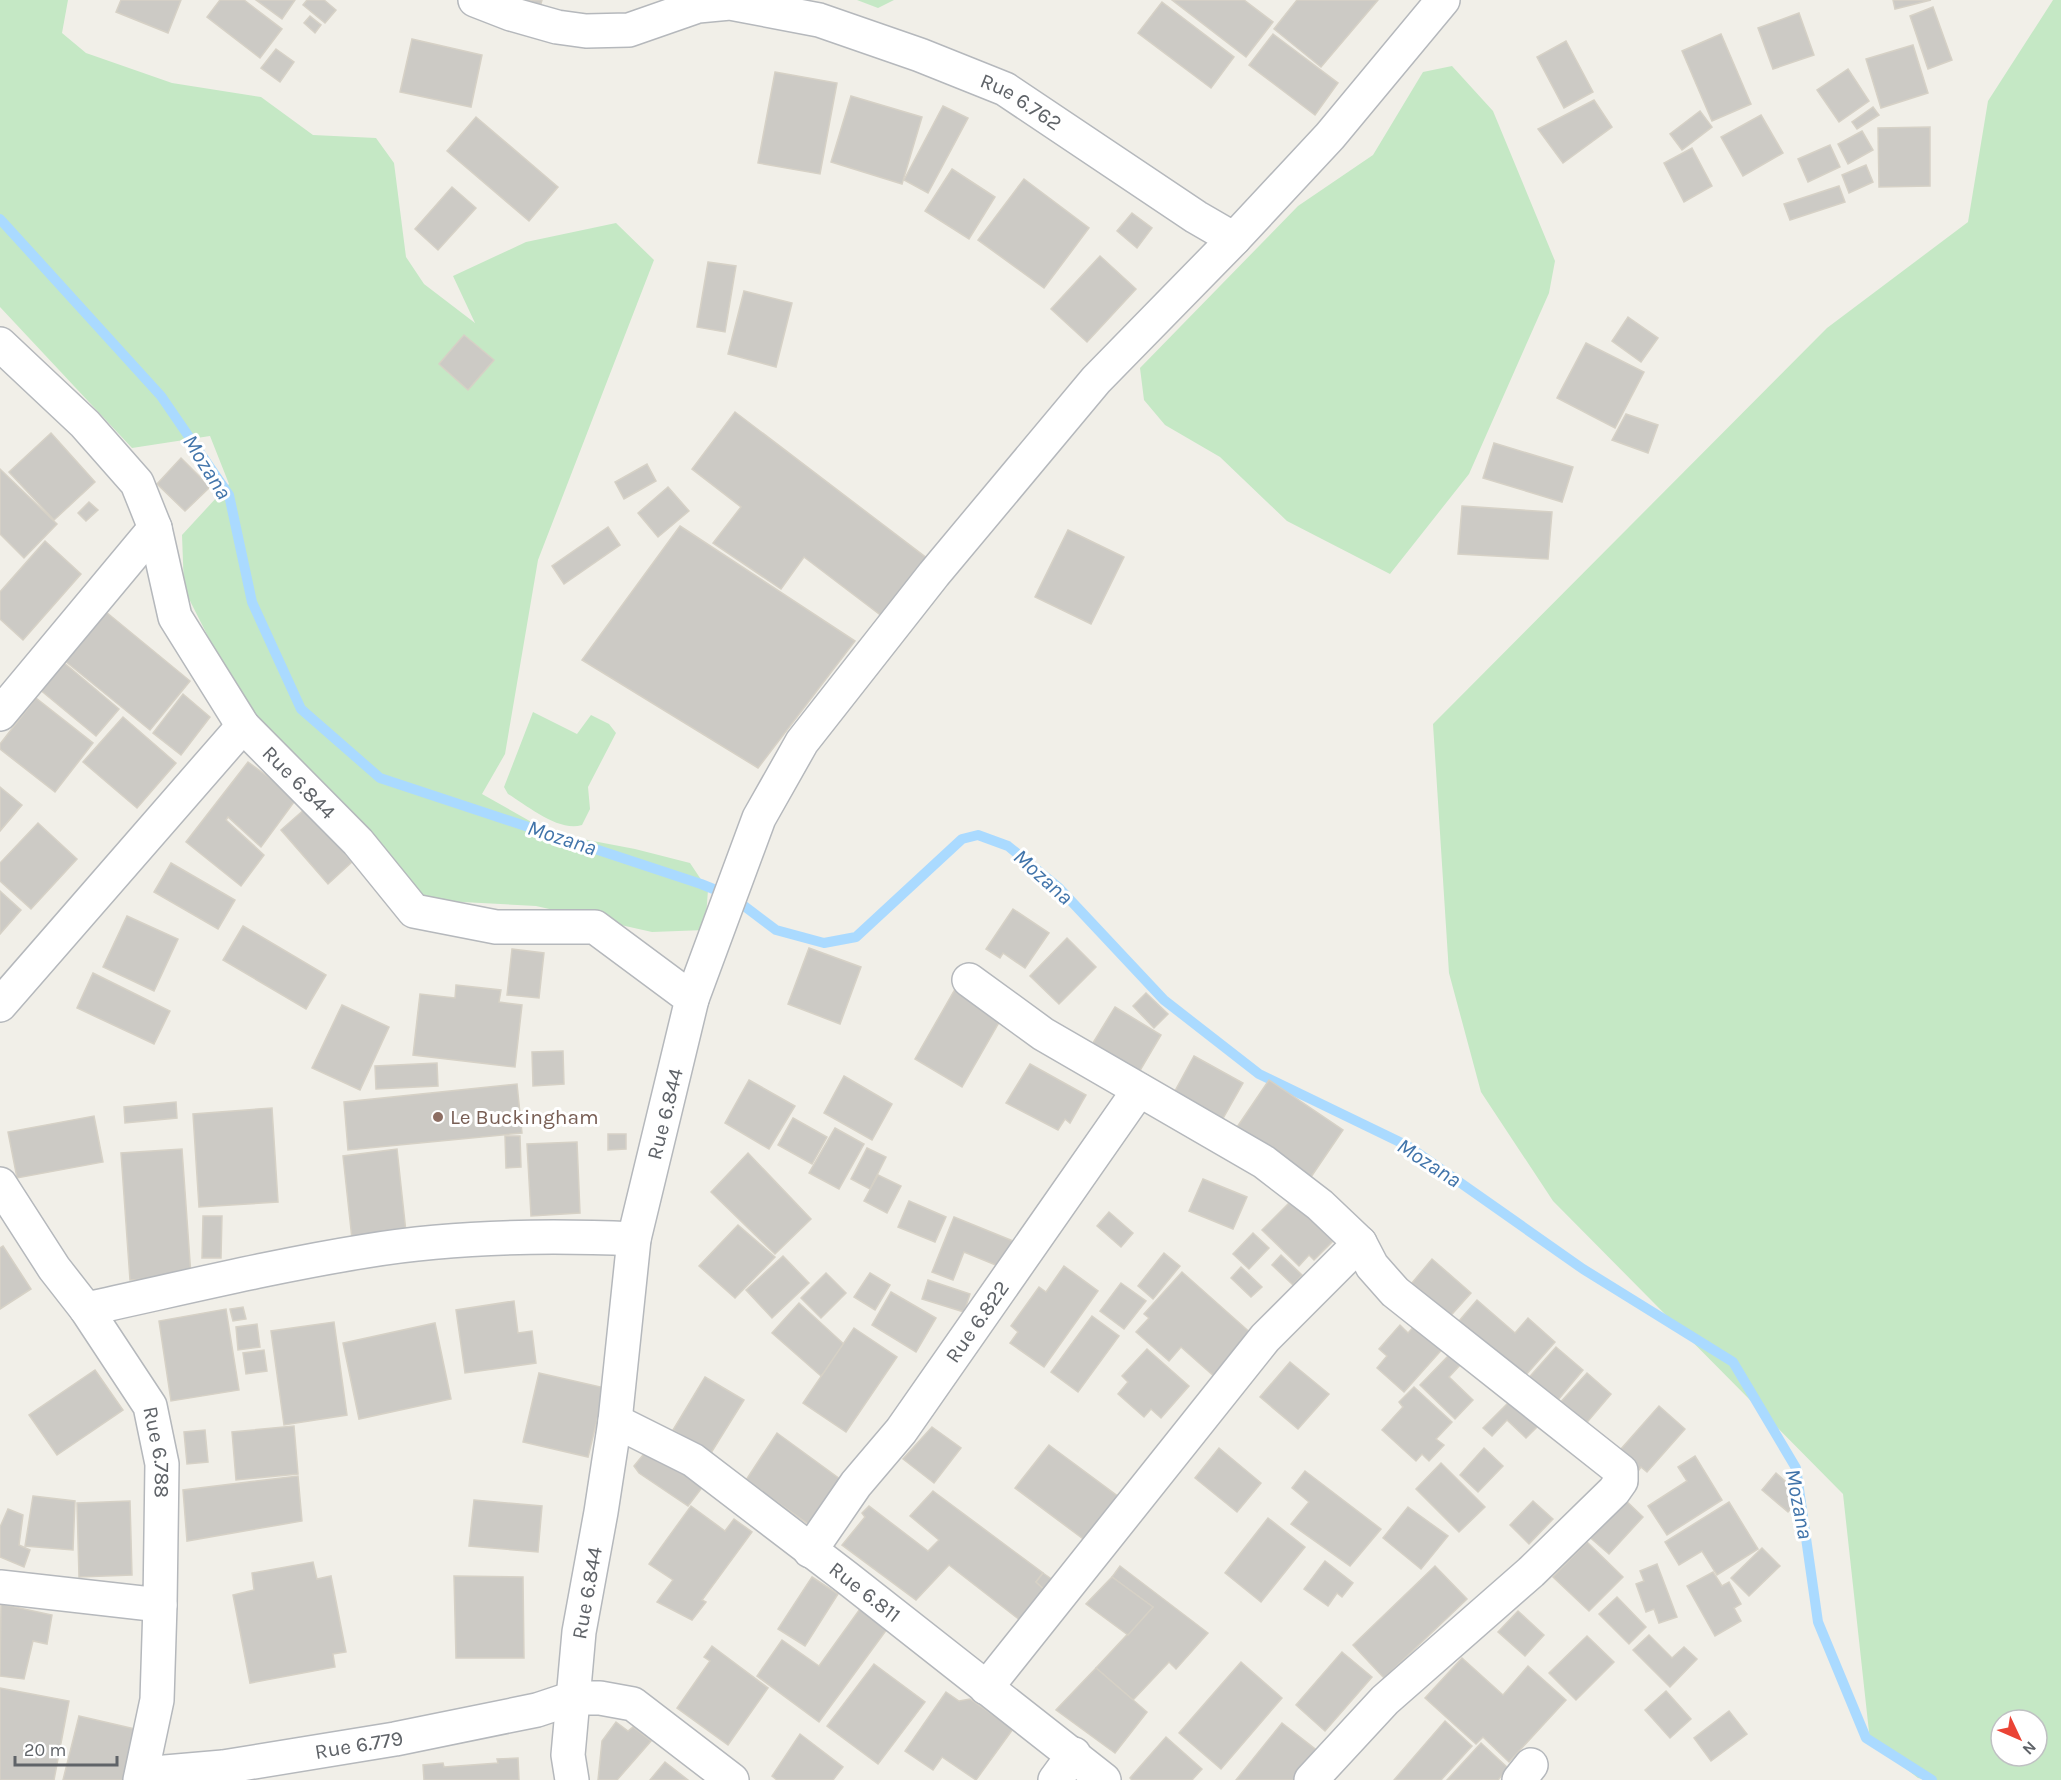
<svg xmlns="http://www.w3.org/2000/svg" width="2061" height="1780" font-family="Karla,sans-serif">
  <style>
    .green { fill: #c5e8c5; fill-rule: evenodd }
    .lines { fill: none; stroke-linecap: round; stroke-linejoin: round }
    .stream { stroke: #aadaff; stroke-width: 10 }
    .building { fill: #cccac5; stroke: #d6d1c6; stroke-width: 1.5 }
    .street-casing { stroke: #b5b8bc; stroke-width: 36 }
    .street { stroke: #fff; stroke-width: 33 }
    .education-dot { fill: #8d6e63; stroke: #fff; stroke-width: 2 }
    .labels { text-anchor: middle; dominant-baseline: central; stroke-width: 6; stroke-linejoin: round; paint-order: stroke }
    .street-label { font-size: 21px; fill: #5f6368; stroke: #fff }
    .education-label { font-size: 21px; fill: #785e54; stroke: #fff; text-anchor: start }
    .water-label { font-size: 22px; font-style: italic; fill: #4174aa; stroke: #fff }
  </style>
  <rect width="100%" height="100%" fill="#f1efe8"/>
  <!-- green -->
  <g class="green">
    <polygon points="0,0 68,0 62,33 86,53 172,83 261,97 313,135 376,138 394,163 406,257 424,284 475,323 453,276 526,242 616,223 654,260 538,560 505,754 482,794 551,833 635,849 690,863 708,890 705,930 652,932 536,906 424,900 358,842 236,692 184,589 182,535 229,484 210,436 132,448 0,307"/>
    <polygon points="857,0 894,0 878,8"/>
    <path d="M 2053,0 L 2061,0 L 2061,1780 L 1927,1780 L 1918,1778 L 1870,1741 L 1843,1494 L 1553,1201 L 1481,1092 L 1449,973 L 1433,724 L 1827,328 L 1968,222 L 1988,101 ZM 2001,1720 L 2037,1720 L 2037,1756 L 2001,1756 Z"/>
    <polygon points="1452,66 1493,111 1555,261 1549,293 1469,474 1390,574 1287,521 1220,457 1165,425 1144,400 1140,368 1298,206 1373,155 1423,72"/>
    <path d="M 533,712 L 577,734 L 591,715 L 609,724 L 616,733 L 588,787 L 590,809 L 582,825 C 558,832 528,806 508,794 L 504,787 Z"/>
  </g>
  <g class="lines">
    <!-- stream -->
    <polyline class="stream" points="0,219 161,396 229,495 252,602 301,709 380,778 701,884 731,896 776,930 824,943 856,937 962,839 978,835 1008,846 1058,887 1164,1000 1259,1074 1408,1146 1583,1269 1733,1362 1796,1468 1818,1622 1866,1738 1932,1780"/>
  </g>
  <!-- building -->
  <g class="building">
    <polygon points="121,0 181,0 168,33 116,12"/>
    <polygon points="220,0 244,0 282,29 260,58 207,17"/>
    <polygon points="256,0 295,0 282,19"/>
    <polygon points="307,0 324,0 336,10 325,23 303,5"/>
    <polygon points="499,0 542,0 539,11"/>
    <polygon points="1172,0 1244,0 1273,22 1246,57"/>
    <polygon points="1297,0 1378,0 1321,67 1274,29"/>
    <polygon points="1893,0 1931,0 1895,9"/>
    <polygon points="1162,2 1234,57 1211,88 1138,33"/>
    <polygon points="1933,7 1952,60 1928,69 1910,16"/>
    <polygon points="1799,13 1814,55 1773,69 1758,28"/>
    <polygon points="310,16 321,25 315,33 304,23"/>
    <polygon points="1273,34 1338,83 1315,115 1249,65"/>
    <polygon points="1721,34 1751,104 1712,121 1682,51"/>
    <polygon points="412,39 482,55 471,107 400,92"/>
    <polygon points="1566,41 1593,92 1564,108 1537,57"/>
    <polygon points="1913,45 1928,93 1881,108 1866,59"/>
    <polygon points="276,49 294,62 280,82 261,68"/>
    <polygon points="1848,69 1869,101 1839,122 1817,90"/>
    <polygon points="775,72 837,83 820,174 758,163"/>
    <polygon points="851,96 922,117 902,184 831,162"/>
    <polygon points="1594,100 1612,127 1563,163 1538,129"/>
    <polygon points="943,106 968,118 928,193 904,180"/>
    <polygon points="1873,107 1879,115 1857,129 1852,122"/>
    <polygon points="1700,111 1712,127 1682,150 1670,134"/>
    <polygon points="1761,115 1783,153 1743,176 1721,137"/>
    <polygon points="476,117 558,187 529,221 447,151"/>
    <polygon points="1930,127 1930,186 1879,187 1878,128"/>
    <polygon points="1862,131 1873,150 1848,164 1838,144"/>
    <polygon points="1830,145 1840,167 1808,182 1798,159"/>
    <polygon points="1692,148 1712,186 1684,202 1664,163"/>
    <polygon points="1866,165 1873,182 1849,193 1842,175"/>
    <polygon points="952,169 995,197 969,239 925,211"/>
    <polygon points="1024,179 1089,228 1044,288 978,240"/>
    <polygon points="1839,186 1845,202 1790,220 1784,204"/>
    <polygon points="452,187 476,208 438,250 415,229"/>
    <polygon points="1132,213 1152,228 1137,248 1117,231"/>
    <polygon points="1100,256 1136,289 1087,342 1051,309"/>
    <polygon points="708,262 736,266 725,332 697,327"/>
    <polygon points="744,291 792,303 776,367 728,354"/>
    <polygon points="1628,317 1658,338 1641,362 1612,341"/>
    <polygon points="464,335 494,360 468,390 439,364"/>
    <polygon points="1586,343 1644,372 1615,428 1557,398"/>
    <polygon points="735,412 932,562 887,620 804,557 781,589 713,543 741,507 692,469"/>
    <polygon points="1626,414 1658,425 1648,453 1612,440"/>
    <polygon points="51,433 95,482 54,520 9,472"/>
    <polygon points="1494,443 1573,467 1562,502 1483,478"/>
    <polygon points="181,458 210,487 185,511 157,484"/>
    <polygon points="647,464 656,481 624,499 615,482"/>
    <polygon points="0,469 57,524 24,558 0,534"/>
    <polygon points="668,487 689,511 658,537 638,513"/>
    <polygon points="89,502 98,510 86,521 78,513"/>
    <polygon points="1462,506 1552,512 1548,559 1458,554"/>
    <polygon points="680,526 855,641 758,768 582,660"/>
    <polygon points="608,527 620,545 564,584 552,566"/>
    <polygon points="1068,530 1124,557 1091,624 1035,597"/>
    <polygon points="45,541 81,574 23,640 0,619 0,592"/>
    <polygon points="106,612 190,681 150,730 65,661"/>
    <polygon points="56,656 119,709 96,736 33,684"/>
    <polygon points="183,694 210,717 181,755 153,733"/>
    <polygon points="36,698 93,743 55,792 0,749 0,744"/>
    <polygon points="123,717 176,763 137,808 83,762"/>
    <polygon points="248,762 297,798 261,847 228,817 226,820 264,855 241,886 186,842"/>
    <polygon points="0,787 22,805 0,831"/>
    <polygon points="306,808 352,862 328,884 281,830"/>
    <polygon points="38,823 77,859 31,909 0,881 0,863"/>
    <polygon points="171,863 235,900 218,929 154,892"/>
    <polygon points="0,891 21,910 0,934"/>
    <polygon points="1013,909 1049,933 1025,968 1003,953 1000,958 986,949"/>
    <polygon points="127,916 178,939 154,991 103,967"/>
    <polygon points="243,926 326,975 306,1009 223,960"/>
    <polygon points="1067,938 1096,967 1059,1004 1030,976"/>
    <polygon points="809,948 861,967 840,1024 788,1004"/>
    <polygon points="512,949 544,953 539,998 507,995"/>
    <polygon points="93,973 170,1011 154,1044 77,1008"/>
    <polygon points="958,984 1005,1012 962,1087 915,1059"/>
    <polygon points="456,985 501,990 499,1002 522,1005 515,1067 413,1055 420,994 455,998"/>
    <polygon points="1146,993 1168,1014 1154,1028 1133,1006"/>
    <polygon points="342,1005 389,1027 360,1090 312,1068"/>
    <polygon points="1115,1007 1161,1035 1135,1079 1088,1051"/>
    <polygon points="563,1051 564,1084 533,1086 532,1052"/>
    <polygon points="1194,1056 1243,1083 1217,1129 1169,1102"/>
    <polygon points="437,1063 438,1086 376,1089 375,1066"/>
    <polygon points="1030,1064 1086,1095 1070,1123 1065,1119 1058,1130 1006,1103"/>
    <polygon points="844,1076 892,1104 872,1140 824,1113"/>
    <polygon points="749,1080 795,1106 769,1149 725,1123"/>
    <polygon points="1269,1080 1343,1130 1309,1180 1235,1130"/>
    <polygon points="517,1084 522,1133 348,1150 344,1102"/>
    <polygon points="176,1102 177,1118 125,1123 124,1107"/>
    <polygon points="272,1108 278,1202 199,1207 193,1114"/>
    <polygon points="94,1116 103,1162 17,1178 8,1132"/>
    <polygon points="793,1118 827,1137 812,1164 778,1145"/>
    <polygon points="835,1128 864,1144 839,1189 809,1173"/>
    <polygon points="608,1134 626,1134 626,1149 608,1150"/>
    <polygon points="505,1136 520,1136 521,1167 506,1168"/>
    <polygon points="577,1142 580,1213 531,1216 527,1144"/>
    <polygon points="867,1148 886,1157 870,1189 851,1179"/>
    <polygon points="182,1149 191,1276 130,1280 121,1153"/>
    <polygon points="397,1149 406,1232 352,1239 343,1156"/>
    <polygon points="748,1153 811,1219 775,1254 711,1192"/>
    <polygon points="878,1175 901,1186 887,1213 864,1201"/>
    <polygon points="1203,1179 1247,1197 1233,1229 1189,1211"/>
    <polygon points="1296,1196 1338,1236 1314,1260 1309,1255 1299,1266 1262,1230"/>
    <polygon points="909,1201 946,1217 935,1242 898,1227"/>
    <polygon points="1109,1212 1133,1233 1121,1247 1097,1226"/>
    <polygon points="203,1216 222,1216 221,1258 202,1258"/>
    <polygon points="954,1217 1013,1241 1003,1268 964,1252 953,1280 932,1272"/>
    <polygon points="738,1225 775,1257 735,1298 699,1266"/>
    <polygon points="1253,1233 1269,1248 1249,1269 1233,1254"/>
    <polygon points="3,1246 31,1289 0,1309 0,1248"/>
    <polygon points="1164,1253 1180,1266 1153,1299 1138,1286"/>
    <polygon points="1281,1255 1302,1275 1293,1285 1272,1265"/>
    <polygon points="783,1256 809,1283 772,1318 746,1290"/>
    <polygon points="1432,1259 1471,1293 1445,1322 1407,1289"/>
    <polygon points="1064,1266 1098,1291 1044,1367 1010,1343 1018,1332 1011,1326 1039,1287 1046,1292"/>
    <polygon points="1241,1267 1262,1287 1251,1297 1231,1278"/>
    <polygon points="1182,1272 1254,1336 1216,1378 1181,1347 1169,1361 1136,1332 1149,1318 1144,1314"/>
    <polygon points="826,1273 846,1293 821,1318 801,1298"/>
    <polygon points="870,1273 890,1285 875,1310 854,1297"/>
    <polygon points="928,1280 970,1294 964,1312 922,1299"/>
    <polygon points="1121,1283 1146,1301 1124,1329 1100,1311"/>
    <polygon points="891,1292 936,1318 916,1352 872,1325"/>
    <polygon points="1477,1300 1515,1333 1528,1318 1555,1342 1518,1384 1497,1354 1459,1321"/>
    <polygon points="514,1301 518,1333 532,1331 536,1363 465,1373 456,1310"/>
    <polygon points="799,1303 847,1347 821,1376 772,1333"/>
    <polygon points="243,1307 246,1319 233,1321 230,1309"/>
    <polygon points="226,1309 239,1390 171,1401 159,1321"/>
    <polygon points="1092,1316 1119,1336 1078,1392 1051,1372"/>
    <polygon points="334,1322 347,1415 284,1425 271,1331"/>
    <polygon points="1418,1322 1445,1346 1404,1392 1377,1368 1387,1356 1379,1349 1400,1325 1408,1333"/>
    <polygon points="435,1323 451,1399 359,1419 343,1343"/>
    <polygon points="257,1324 260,1347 238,1350 236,1327"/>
    <polygon points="854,1328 897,1357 846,1432 803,1403"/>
    <polygon points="1556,1347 1583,1370 1553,1406 1525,1382"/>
    <polygon points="1147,1349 1189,1386 1161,1418 1151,1409 1144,1417 1118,1394 1128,1382 1122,1376"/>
    <polygon points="264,1350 267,1371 246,1374 243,1353"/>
    <polygon points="1450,1354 1461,1364 1449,1377 1473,1400 1455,1419 1420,1385"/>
    <polygon points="1290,1362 1329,1394 1298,1429 1260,1397"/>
    <polygon points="95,1370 123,1410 57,1455 29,1415"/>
    <polygon points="539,1373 605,1388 588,1457 523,1442"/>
    <polygon points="1587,1373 1611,1394 1583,1427 1558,1405"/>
    <polygon points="705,1377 744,1400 711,1453 673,1430"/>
    <polygon points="1414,1387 1452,1422 1436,1439 1444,1445 1429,1461 1422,1454 1416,1461 1382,1430 1403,1407 1399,1402"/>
    <polygon points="1515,1396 1542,1422 1526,1438 1507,1420 1492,1436 1483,1428"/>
    <polygon points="1659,1406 1685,1429 1647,1472 1641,1467 1636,1474 1622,1461 1628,1455 1621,1449"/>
    <polygon points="294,1426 298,1474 236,1480 232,1432"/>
    <polygon points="932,1427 961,1448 934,1483 903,1459"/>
    <polygon points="205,1430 208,1462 187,1464 184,1432"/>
    <polygon points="777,1433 844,1482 818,1531 746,1480"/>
    <polygon points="1049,1445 1127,1503 1094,1547 1015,1488"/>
    <polygon points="1219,1448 1261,1483 1237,1512 1195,1478"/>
    <polygon points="1484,1448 1503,1466 1478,1492 1460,1475"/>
    <polygon points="648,1449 704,1485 688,1506 639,1473 634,1466"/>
    <polygon points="1695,1456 1722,1500 1667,1535 1648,1506 1687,1481 1678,1467"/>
    <polygon points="1441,1463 1485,1507 1459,1532 1416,1489"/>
    <polygon points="1305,1471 1381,1529 1350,1566 1291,1524 1309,1502 1292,1488"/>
    <polygon points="1776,1473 1802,1496 1788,1512 1762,1490"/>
    <polygon points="298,1476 302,1521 187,1541 183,1490"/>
    <polygon points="933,1491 1043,1573 1036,1582 1048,1593 1030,1628 949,1565 916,1600 842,1545 865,1517 862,1513 869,1506 928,1551 939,1540 910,1516"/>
    <polygon points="33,1496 75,1501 73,1550 25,1546"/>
    <polygon points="1621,1496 1643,1517 1609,1554 1586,1534"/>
    <polygon points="474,1500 542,1506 538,1552 469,1546"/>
    <polygon points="130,1501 132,1575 79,1577 77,1503"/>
    <polygon points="1533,1501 1553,1519 1529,1544 1510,1525"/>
    <polygon points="1729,1502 1758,1549 1717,1575 1702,1551 1679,1565 1665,1542"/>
    <polygon points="691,1506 725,1531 734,1519 752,1532 702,1600 706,1602 692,1620 657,1602 673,1580 649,1564"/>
    <polygon points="1408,1507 1448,1536 1421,1569 1383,1538"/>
    <polygon points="8,1509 23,1515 19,1545 30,1550 24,1567 0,1557 0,1527"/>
    <polygon points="1268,1518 1305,1547 1261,1602 1225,1573"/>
    <polygon points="1587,1542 1623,1577 1589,1611 1553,1577"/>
    <polygon points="1762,1548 1780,1566 1749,1596 1731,1578"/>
    <polygon points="1325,1561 1353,1583 1342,1597 1337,1593 1328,1606 1304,1589"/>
    <polygon points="313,1562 317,1579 331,1576 346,1652 333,1654 335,1667 250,1683 233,1595 254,1590 252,1573"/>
    <polygon points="1657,1564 1677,1617 1659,1623 1654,1609 1646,1612 1636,1584 1644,1581 1640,1571"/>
    <polygon points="1120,1566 1208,1633 1176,1669 1169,1662 1133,1700 1096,1668 1153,1607 1112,1577"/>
    <polygon points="1435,1566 1467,1599 1384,1678 1353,1645"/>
    <polygon points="1713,1572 1722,1586 1729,1582 1741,1604 1734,1608 1741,1621 1715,1636 1687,1586"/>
    <polygon points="1043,1573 1064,1588 1048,1593 1036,1582"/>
    <polygon points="454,1576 523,1577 524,1658 456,1658"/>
    <polygon points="812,1577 838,1594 805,1646 778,1629"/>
    <polygon points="1112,1577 1153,1607 1128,1635 1086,1604"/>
    <polygon points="1617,1597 1646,1627 1629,1644 1599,1614"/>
    <polygon points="865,1602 893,1621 819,1722 757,1676 782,1640 819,1666"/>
    <polygon points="1,1604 52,1615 47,1644 33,1641 24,1679 0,1676"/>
    <polygon points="1518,1611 1544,1635 1525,1656 1498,1632"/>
    <polygon points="1649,1635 1672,1658 1684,1647 1697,1659 1670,1687 1633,1650"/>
    <polygon points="1587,1636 1614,1662 1576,1700 1549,1673"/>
    <polygon points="712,1646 768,1688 728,1745 677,1708 710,1661 704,1657"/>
    <polygon points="1342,1652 1372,1677 1325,1731 1296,1705"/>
    <polygon points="1462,1658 1503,1695 1528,1666 1566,1700 1509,1762 1483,1737 1476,1744 1425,1698"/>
    <polygon points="1241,1662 1282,1698 1221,1769 1179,1733"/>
    <polygon points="874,1664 925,1702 878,1764 827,1726"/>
    <polygon points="1096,1668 1147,1712 1115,1753 1056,1710"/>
    <polygon points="0,1688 69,1701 54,1780 0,1780"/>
    <polygon points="1666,1691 1691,1719 1670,1738 1645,1710"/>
    <polygon points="946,1692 959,1701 970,1699 1013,1729 976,1780 942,1757 933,1770 905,1751"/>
    <polygon points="1729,1711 1747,1734 1711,1761 1694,1738"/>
    <polygon points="79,1716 144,1731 132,1780 63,1780"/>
    <polygon points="1445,1721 1472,1746 1441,1780 1394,1780"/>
    <polygon points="616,1722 628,1731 633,1727 651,1741 617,1780 598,1780 602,1741"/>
    <polygon points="1282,1723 1319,1752 1297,1780 1236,1780"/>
    <polygon points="800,1734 843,1767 833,1780 777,1780 772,1776"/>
    <polygon points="1166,1737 1202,1769 1192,1780 1132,1780 1130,1778"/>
    <polygon points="1481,1743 1508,1768 1498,1780 1447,1780"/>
    <polygon points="518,1758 519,1780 424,1780 423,1765 443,1763 444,1767 498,1763 497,1759"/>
    <polygon points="665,1762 688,1780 650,1780"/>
  </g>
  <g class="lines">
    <!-- street casing -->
    <g class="street-casing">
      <g id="street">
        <path id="s1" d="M 475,0 L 511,14 L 557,27 L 586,31 L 629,30 L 698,6 L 730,3 L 819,20 L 920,55 L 1005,89 L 1196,217 L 1234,239 L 1330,136 L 1443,0"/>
        <path id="s2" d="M 0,344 L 85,424 L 137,483 L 155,528 L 175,617 L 243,726 L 358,842 L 414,911 L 496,927 L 595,927 L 692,999 L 634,1239 L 615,1421 L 601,1512 L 579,1632 L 568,1755 L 572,1780"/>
        <polyline points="0,714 155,528"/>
        <polyline points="969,980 1043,1034 1264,1162 1320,1205 1360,1243 1372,1266 1395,1292 1621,1471 1621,1481 1614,1491 1531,1572 1385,1700 1311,1780"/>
        <polyline points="692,999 759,818 802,742 934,574 1096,380 1234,239"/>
        <polyline points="0,1005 243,726"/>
        <path id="s3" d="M 0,1184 L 54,1268 L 86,1309 L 150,1406 L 162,1464 L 160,1605 L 0,1587"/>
        <path d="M 86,1309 C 179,1289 272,1266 366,1251 C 455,1236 545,1235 634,1239"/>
        <path id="s4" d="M 615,1421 L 693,1460 L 846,1577 L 1104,1780"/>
        <path id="s5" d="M 810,1551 L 856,1484 L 901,1431 L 1139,1090"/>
        <polyline points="986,1688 1265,1338 1360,1243"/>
        <path id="s6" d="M 142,1774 L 223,1767 L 395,1739 L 537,1710 L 573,1698 L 600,1698 L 633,1704 L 732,1780"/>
        <polyline points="140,1780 157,1700 160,1605"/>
        <polyline points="1055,1780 1074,1754"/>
        <polyline points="1519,1780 1531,1765"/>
      </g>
    </g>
    <!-- street -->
    <use href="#street" class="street"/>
  </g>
  <!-- markers -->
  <circle class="education-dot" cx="438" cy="1117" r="6"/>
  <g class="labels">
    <!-- street labels -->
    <g class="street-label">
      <text stroke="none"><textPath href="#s1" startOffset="573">Rue 6.762</textPath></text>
      <text stroke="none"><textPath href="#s2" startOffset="543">Rue 6.844</textPath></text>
      <text transform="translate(665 1114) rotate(-76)">Rue 6.844</text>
      <text stroke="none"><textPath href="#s5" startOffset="284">Rue 6.822</textPath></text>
      <text stroke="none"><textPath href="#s3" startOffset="315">Rue 6.788</textPath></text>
      <text stroke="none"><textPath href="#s4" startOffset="304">Rue 6.811</textPath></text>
      <text transform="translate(587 1593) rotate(-80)">Rue 6.844</text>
      <text stroke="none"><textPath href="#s6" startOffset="219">Rue 6.779</textPath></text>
    </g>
    <!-- education labels -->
    <g class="education-label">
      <text x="450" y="1117">Le Buckingham</text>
    </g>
    <!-- water labels -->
    <g class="water-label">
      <text transform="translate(207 467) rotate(58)">Mozana</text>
      <text transform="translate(562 838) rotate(18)">Mozana</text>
      <text transform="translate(1043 877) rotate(42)">Mozana</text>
      <text transform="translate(1429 1163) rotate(33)">Mozana</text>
      <text transform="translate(1799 1504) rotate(79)">Mozana</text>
    </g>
  </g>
  <!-- north arrow -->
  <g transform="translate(2019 1738) rotate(134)"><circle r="28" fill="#ffffff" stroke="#bfc1c3" stroke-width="1.5"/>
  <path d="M0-4.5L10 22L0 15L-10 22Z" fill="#ea4335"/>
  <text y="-9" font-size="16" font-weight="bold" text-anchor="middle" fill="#5f6368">N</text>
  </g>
  <!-- scale -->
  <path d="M15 1756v9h102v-9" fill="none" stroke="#5f6368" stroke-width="3"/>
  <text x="24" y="1756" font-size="18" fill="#5f6368" stroke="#ffffff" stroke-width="4.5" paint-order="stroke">20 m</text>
</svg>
